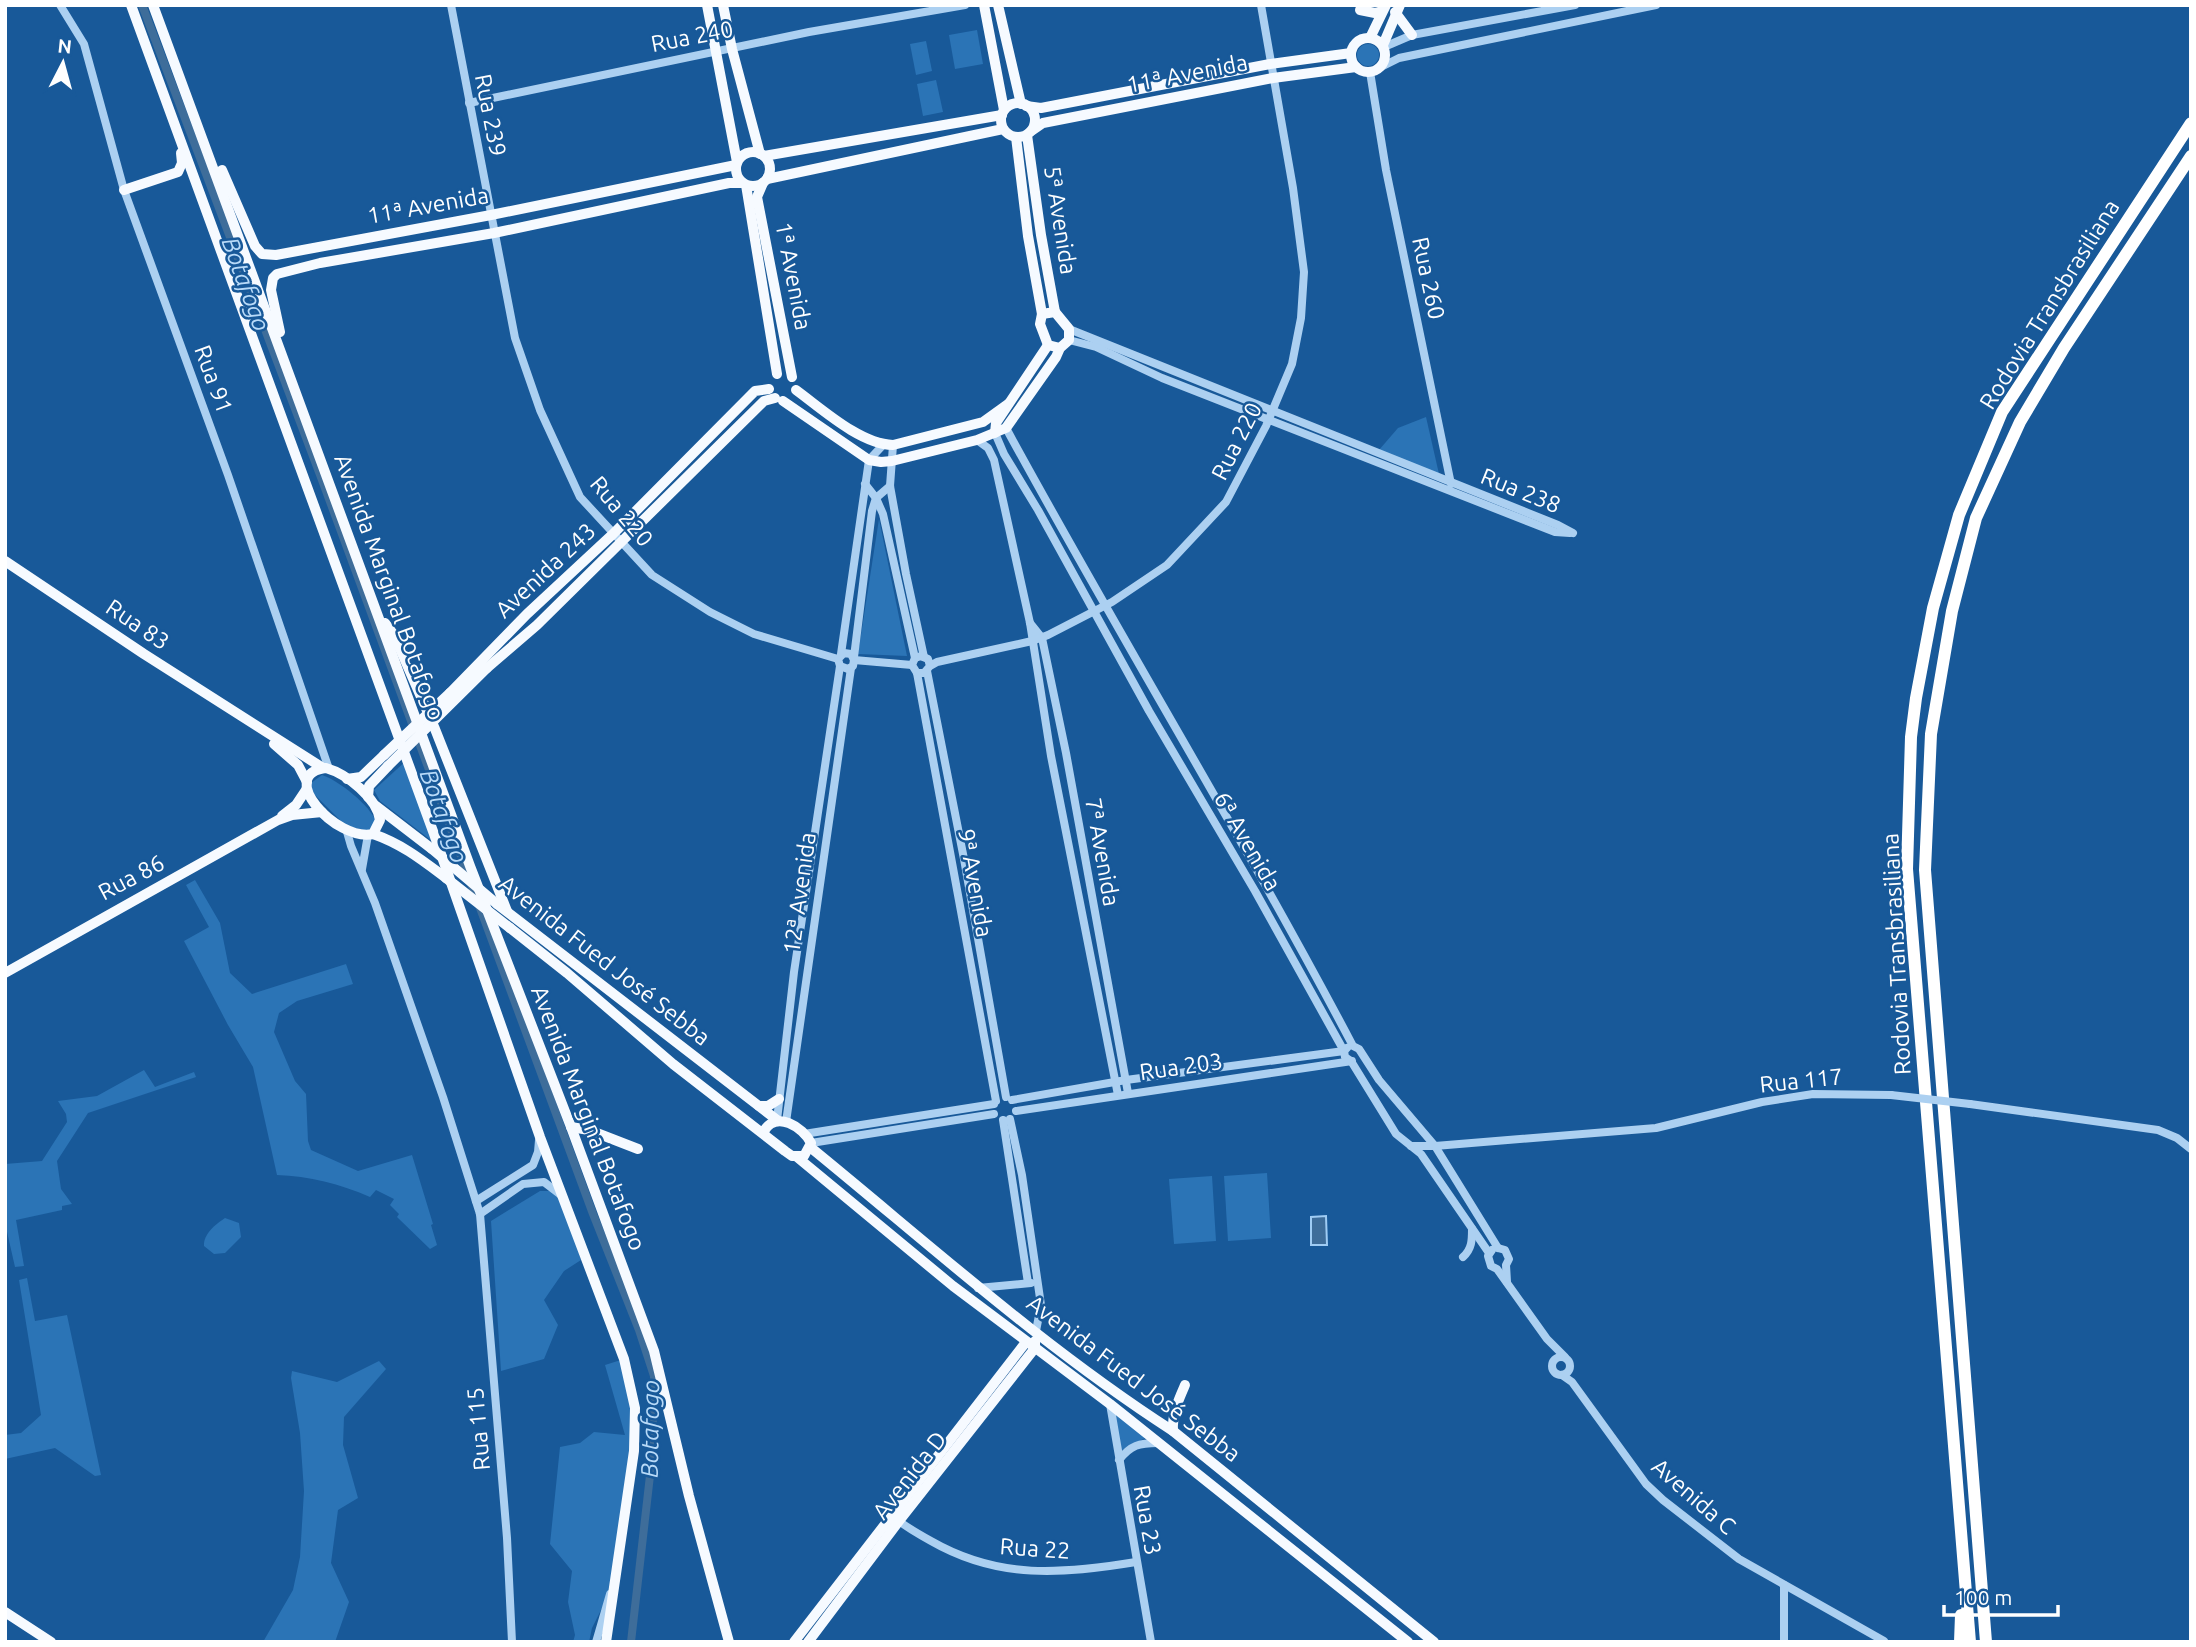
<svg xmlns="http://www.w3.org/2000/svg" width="2196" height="1647" font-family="Ubuntu,sans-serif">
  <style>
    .green { fill: #2b74b6 }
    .water { fill: #3e6d9a; stroke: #9fccf4; stroke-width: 2 }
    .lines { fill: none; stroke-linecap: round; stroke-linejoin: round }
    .canal { stroke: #3e6d9a; stroke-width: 8 }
    .minor { stroke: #acd0f1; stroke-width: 8 }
    .major { stroke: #f6faff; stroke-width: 10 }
    .highway { stroke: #fff; stroke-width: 12 }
    .minor-bridge { stroke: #acd0f1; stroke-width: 8 }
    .major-bridge { stroke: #f6faff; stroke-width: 10 }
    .labels { text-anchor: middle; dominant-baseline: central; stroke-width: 5; stroke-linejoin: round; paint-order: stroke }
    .street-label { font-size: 23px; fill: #fff; stroke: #185999 }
    .water-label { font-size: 24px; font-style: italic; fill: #b8daf8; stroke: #185999 }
  </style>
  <rect width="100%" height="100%" fill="#185999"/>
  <!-- green -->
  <g class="green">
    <polygon points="977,30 983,64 955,69 949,35"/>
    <polygon points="926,41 932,71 916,75 910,44"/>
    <circle cx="1368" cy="55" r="11"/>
    <polygon points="936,80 943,112 923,116 917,84"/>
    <polygon points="1426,417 1439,474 1379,450 1398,428"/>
    <polygon points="879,519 907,656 858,654"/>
    <polygon points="407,760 436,844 380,801 374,790"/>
    <path d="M 322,775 C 338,780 371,806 376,822 L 369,831 L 346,826 L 311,791 L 311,783 Z"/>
    <path d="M 195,880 L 220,923 L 230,973 L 252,994 L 346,964 L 353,984 L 297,1001 L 279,1013 L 274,1032 L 295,1081 L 306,1094 L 308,1141 L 311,1150 L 358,1171 L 412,1155 L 433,1224 L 431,1225 L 437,1245 L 430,1249 L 397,1217 L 399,1214 L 390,1205 L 394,1199 L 376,1190 L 370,1197 C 340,1184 309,1176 277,1175 L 253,1067 L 228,1025 L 184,941 L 209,927 L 186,885 Z"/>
    <polygon points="144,1070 155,1087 194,1072 196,1077 88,1113 57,1161 61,1189 72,1204 62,1206 62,1210 16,1220 24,1266 15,1267 5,1223 5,1164 42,1161 67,1122 66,1114 58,1101 97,1096"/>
    <polygon points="1267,1173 1271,1238 1228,1241 1224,1176"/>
    <polygon points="1212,1176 1216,1241 1174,1244 1169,1179"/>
    <polygon points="540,1191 551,1191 563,1199 581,1260 564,1271 544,1300 558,1325 544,1359 501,1371 491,1221"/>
    <path d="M 225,1218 L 239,1223 L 241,1237 L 225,1253 L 214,1254 L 204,1246 C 203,1234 216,1224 225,1218 Z"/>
    <polygon points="27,1278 35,1321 67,1315 101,1475 95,1476 55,1448 5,1459 5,1435 21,1433 41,1415 19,1280"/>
    <polygon points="624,1359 635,1408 615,1582 592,1628 589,1642 573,1642 575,1635 568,1602 572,1571 550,1544 560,1447 580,1443 594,1432 625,1435 605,1365"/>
    <polygon points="379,1361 386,1369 344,1417 343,1445 358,1498 338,1510 331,1563 349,1602 335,1642 263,1642 293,1590 300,1557 304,1491 300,1433 291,1378 292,1371 337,1382"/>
    <polygon points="1113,1411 1147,1437 1119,1452"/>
  </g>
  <!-- water -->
  <polygon class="water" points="1326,1216 1327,1245 1311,1245 1311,1217"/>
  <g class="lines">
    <!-- canal -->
    <polyline class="canal" points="142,5 322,480 593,1214 639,1330 654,1376 652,1458 631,1642"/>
    <!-- minor -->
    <g class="minor">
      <polyline points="60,5 84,44 124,190 228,475 329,769"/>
      <polyline points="451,5 515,338 540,410 580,497 652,575 710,612 754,634 838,659"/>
      <polyline points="1384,47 1412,35 1575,5"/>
      <polyline points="1381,67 1399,58 1656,5"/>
      <polyline points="1370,72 1386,170 1451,484"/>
      <polyline points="469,103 809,32 965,5"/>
      <polyline points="1069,329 1558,525 1573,533"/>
      <polyline points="1069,340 1096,347 1162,378 1555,532 1570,533"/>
      <path d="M 1006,428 C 1119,636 1243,837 1353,1046 L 1359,1049 L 1379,1080 L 1435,1146 L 1498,1248"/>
      <polyline points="995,433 1004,454 1038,510 1149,711 1255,891 1344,1051 1345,1057 1351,1061 1396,1134 1421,1154 1489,1253"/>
      <polyline points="977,440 988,448 994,460 1030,623 1051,756 1118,1095"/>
      <polyline points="893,445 890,486 906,574 924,657"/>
      <polyline points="865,484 876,498 883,514 915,658"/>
      <polyline points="1030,623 1042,638 1066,753 1128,1093"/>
      <polyline points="841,654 869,460 883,445"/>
      <polyline points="854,657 872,511 876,498 890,486"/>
      <polyline points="854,660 912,665"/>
      <polyline points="930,666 928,659 921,656 915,658 912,665 917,673 924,673 930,666 937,662 1032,641 1048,635 1112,602 1167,565 1226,502 1266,426 1292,364 1301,318 1304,272 1293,188 1261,5"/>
      <polyline points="927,671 964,859 1006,1097"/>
      <polyline points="917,673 996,1101"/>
      <polyline points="347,832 351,846 375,903 443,1097 480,1214 507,1538 512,1642"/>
      <polyline points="362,869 368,835"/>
      <polyline points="1012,1100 1126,1080 1344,1051 1347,1048"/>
      <polyline points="1970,1104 2158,1130 2177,1138 2191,1149"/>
      <polyline points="1016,1111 1352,1061"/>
      <polyline points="1010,1119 1022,1175 1041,1305 1036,1331"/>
      <polyline points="777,1120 794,972 840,666 838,659 844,653 851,654 854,660 853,666 848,669 840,666"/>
      <polyline points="1003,1120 1028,1283"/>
      <polyline points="786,1122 851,668"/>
      <polyline points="804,1134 994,1104"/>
      <polyline points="811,1143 994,1114"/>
      <polyline points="1411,1146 1435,1146 1656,1128 1762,1102 1813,1094 1891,1095"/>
      <polyline points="476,1201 533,1165 538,1152 539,1140"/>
      <polyline points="480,1214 523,1184 544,1182 561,1195"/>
      <polyline points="1498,1248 1505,1250 1509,1259 1506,1265 1507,1282"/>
      <polyline points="1492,1250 1488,1256 1491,1266 1497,1269 1547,1339 1565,1357"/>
      <path d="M 1463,1257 C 1472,1249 1472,1240 1472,1229"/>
      <polyline points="978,1288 1031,1283"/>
      <circle cx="1561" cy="1366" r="9"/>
      <polyline points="1562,1375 1572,1382 1646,1484 1663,1500 1739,1559 1884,1641"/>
      <polyline points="1110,1404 1151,1642"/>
      <path d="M 1119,1460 C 1131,1445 1139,1443 1158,1443"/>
      <path d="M 899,1521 C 909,1529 920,1535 931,1541 C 999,1580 1062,1574 1136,1562"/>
      <polyline points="1784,1585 1784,1642"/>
      <polyline points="596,1642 610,1594"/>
    </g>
    <!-- major -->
    <g class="major">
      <polyline points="131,5 434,834 540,1137 624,1359 635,1408 634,1451 606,1642"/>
      <polyline points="153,5 470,866 571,1127 654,1351 689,1496 729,1642"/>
      <polyline points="707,5 737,162"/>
      <polyline points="723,5 732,49 760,154"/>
      <polyline points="984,5 1004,110"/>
      <polyline points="998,5 1021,104"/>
      <polyline points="1360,10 1375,13 1382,11"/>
      <polyline points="1395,12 1412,35"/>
      <circle cx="1368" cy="55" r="17"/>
      <polyline points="1370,38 1386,5"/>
      <polyline points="1383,45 1400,5"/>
      <circle cx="1018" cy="120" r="17"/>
      <polyline points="1026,106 1041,108 1270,64 1351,53"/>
      <polyline points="1030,132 1043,123 1273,78 1356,67"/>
      <polyline points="1027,135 1041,235 1055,312"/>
      <polyline points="1016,137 1028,236 1042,314"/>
      <circle cx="753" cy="169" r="17"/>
      <polyline points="764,156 1002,115"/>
      <polyline points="222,170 255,246 262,254 276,255 491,215 736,165"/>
      <polyline points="767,179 1003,129"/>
      <polyline points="763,183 757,197 792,377"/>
      <polyline points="746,185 777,374"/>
      <polyline points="124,190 178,172 182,163 181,153"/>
      <polyline points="280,332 271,290 273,278 277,274 320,263 494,233 729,183 742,183"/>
      <path d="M 796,390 C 822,409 860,444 893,445 L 983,422 L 1008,404"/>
      <polyline points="783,401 869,460 881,462 892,461 977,440 1006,428 1056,357 1060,348 1069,340 1069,329 1055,312 1042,314 1040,324 1048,345 1060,348"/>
      <polyline points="995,433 996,423 1048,345"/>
      <polyline points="5,561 144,654 323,768"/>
      <polyline points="385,623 394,635 435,729 507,911"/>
      <polyline points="487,668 537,625 764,401 775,398"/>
      <polyline points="450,693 527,614 613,534 755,391 769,389"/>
      <polyline points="274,744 298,765 307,782"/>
      <path d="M 326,768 C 347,774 377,798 380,820 L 373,834 C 336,842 275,774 326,768 Z"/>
      <polyline points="347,779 361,777 384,755"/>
      <polyline points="368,797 369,786 388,766"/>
      <polyline points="376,806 432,849"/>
      <polyline points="282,816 296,805 306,790"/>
      <path d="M 373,834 C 402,844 422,860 446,878"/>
      <polyline points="497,904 777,1120"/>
      <path d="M 510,928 L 567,973 L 673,1064 L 785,1151 L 792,1156 L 804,1156 L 811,1143 C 803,1127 776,1110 764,1131 L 765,1135"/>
      <polyline points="5,973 278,820 292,815 322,812"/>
      <polyline points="759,1106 768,1106 779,1099"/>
      <polyline points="571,1127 589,1130 638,1149"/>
      <path d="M 810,1147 C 929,1244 1044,1348 1173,1431 L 1434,1642"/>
      <polyline points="797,1157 953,1286 1110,1404 1408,1642"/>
      <path d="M 1173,1431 C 1172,1414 1178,1401 1185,1385"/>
      <polyline points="5,1612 51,1642"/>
      <polyline points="794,1642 1026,1342"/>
      <polyline points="808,1642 899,1521 1035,1348 1035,1341"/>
    </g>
    <!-- highway -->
    <g class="highway">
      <polyline points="1960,1642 1961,1615"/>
      <polyline points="1970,1642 1907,869 1911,737 1916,698 1933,608 1959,515 2002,412 2191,123"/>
      <polyline points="1986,1642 1925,870 1931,734 1952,611 1976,518 2020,422 2064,348 2191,156"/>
    </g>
    <!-- minor-bridge -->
    <polyline class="minor-bridge" points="1891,1095 1970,1104"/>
    <!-- major-bridge -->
    <g class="major-bridge">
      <polyline points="384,755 450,693"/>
      <polyline points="388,766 487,668"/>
      <polyline points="432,849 497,904"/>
      <polyline points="446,878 510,928"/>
    </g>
  </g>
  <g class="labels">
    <!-- street labels -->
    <g class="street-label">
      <text transform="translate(692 36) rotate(-11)">Rua 240</text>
      <text transform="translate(1187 73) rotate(-11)">11ª Avenida</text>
      <text transform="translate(491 115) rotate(79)">Rua 239</text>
      <text transform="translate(428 205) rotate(-10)">11ª Avenida</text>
      <text transform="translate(1061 220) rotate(81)">5ª Avenida</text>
      <text transform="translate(794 276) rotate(79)">1ª Avenida</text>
      <text transform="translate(1429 278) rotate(78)">Rua 260</text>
      <text transform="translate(2049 304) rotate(-58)">Rodovia Transbrasiliana</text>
      <text transform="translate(214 379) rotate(70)">Rua 91</text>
      <text transform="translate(1236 441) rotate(-63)">Rua 220</text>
      <text transform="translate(1521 490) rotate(22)">Rua 238</text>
      <text transform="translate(622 511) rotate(50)">Rua 220</text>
      <text transform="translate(545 570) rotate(-43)">Avenida 243</text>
      <text transform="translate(390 587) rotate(70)">Avenida Marginal Botafogo</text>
      <text transform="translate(138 624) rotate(34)">Rua 83</text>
      <text transform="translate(1248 841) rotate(60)">6ª Avenida</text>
      <text transform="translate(1103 852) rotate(80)">7ª Avenida</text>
      <text transform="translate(131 877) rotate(-28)">Rua 86</text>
      <text transform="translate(976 883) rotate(80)">9ª Avenida</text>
      <text transform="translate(799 893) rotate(-82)">12ª Avenida</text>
      <text transform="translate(1896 954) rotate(-93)">Rodovia Transbrasiliana</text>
      <text transform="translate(605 960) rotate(38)">Avenida Fued José Sebba</text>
      <text transform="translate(1181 1066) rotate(-8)">Rua 203</text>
      <text transform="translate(1801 1080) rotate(-6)">Rua 117</text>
      <text transform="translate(589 1118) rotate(69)">Avenida Marginal Botafogo</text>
      <text transform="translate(1134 1378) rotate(37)">Avenida Fued José Sebba</text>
      <text transform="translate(478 1429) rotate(-95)">Rua 115</text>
      <text transform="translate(909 1475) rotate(-52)">Avenida D</text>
      <text transform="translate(1694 1496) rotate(41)">Avenida C</text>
      <text transform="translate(1148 1520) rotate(80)">Rua 23</text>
      <text transform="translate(1035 1548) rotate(4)">Rua 22</text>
    </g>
    <!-- water labels -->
    <g class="water-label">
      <text transform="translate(246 284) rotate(70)">Botafogo</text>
      <text transform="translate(444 816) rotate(70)">Botafogo</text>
      <text transform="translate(650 1429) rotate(-89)">Botafogo</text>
    </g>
  </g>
  <!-- border -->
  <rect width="2196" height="1647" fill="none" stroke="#ffffff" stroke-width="14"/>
  <!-- north arrow -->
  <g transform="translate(63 63) rotate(6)" stroke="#185999" stroke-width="5" paint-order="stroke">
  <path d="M0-5L12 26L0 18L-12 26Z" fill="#ffffff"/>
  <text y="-10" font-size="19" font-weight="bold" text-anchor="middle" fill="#ffffff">N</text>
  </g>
  <!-- scale -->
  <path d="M1944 1605v10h114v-10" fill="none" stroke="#ffffff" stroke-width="3.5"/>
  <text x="1954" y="1605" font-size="21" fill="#ffffff" stroke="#185999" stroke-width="5" paint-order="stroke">100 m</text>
</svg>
